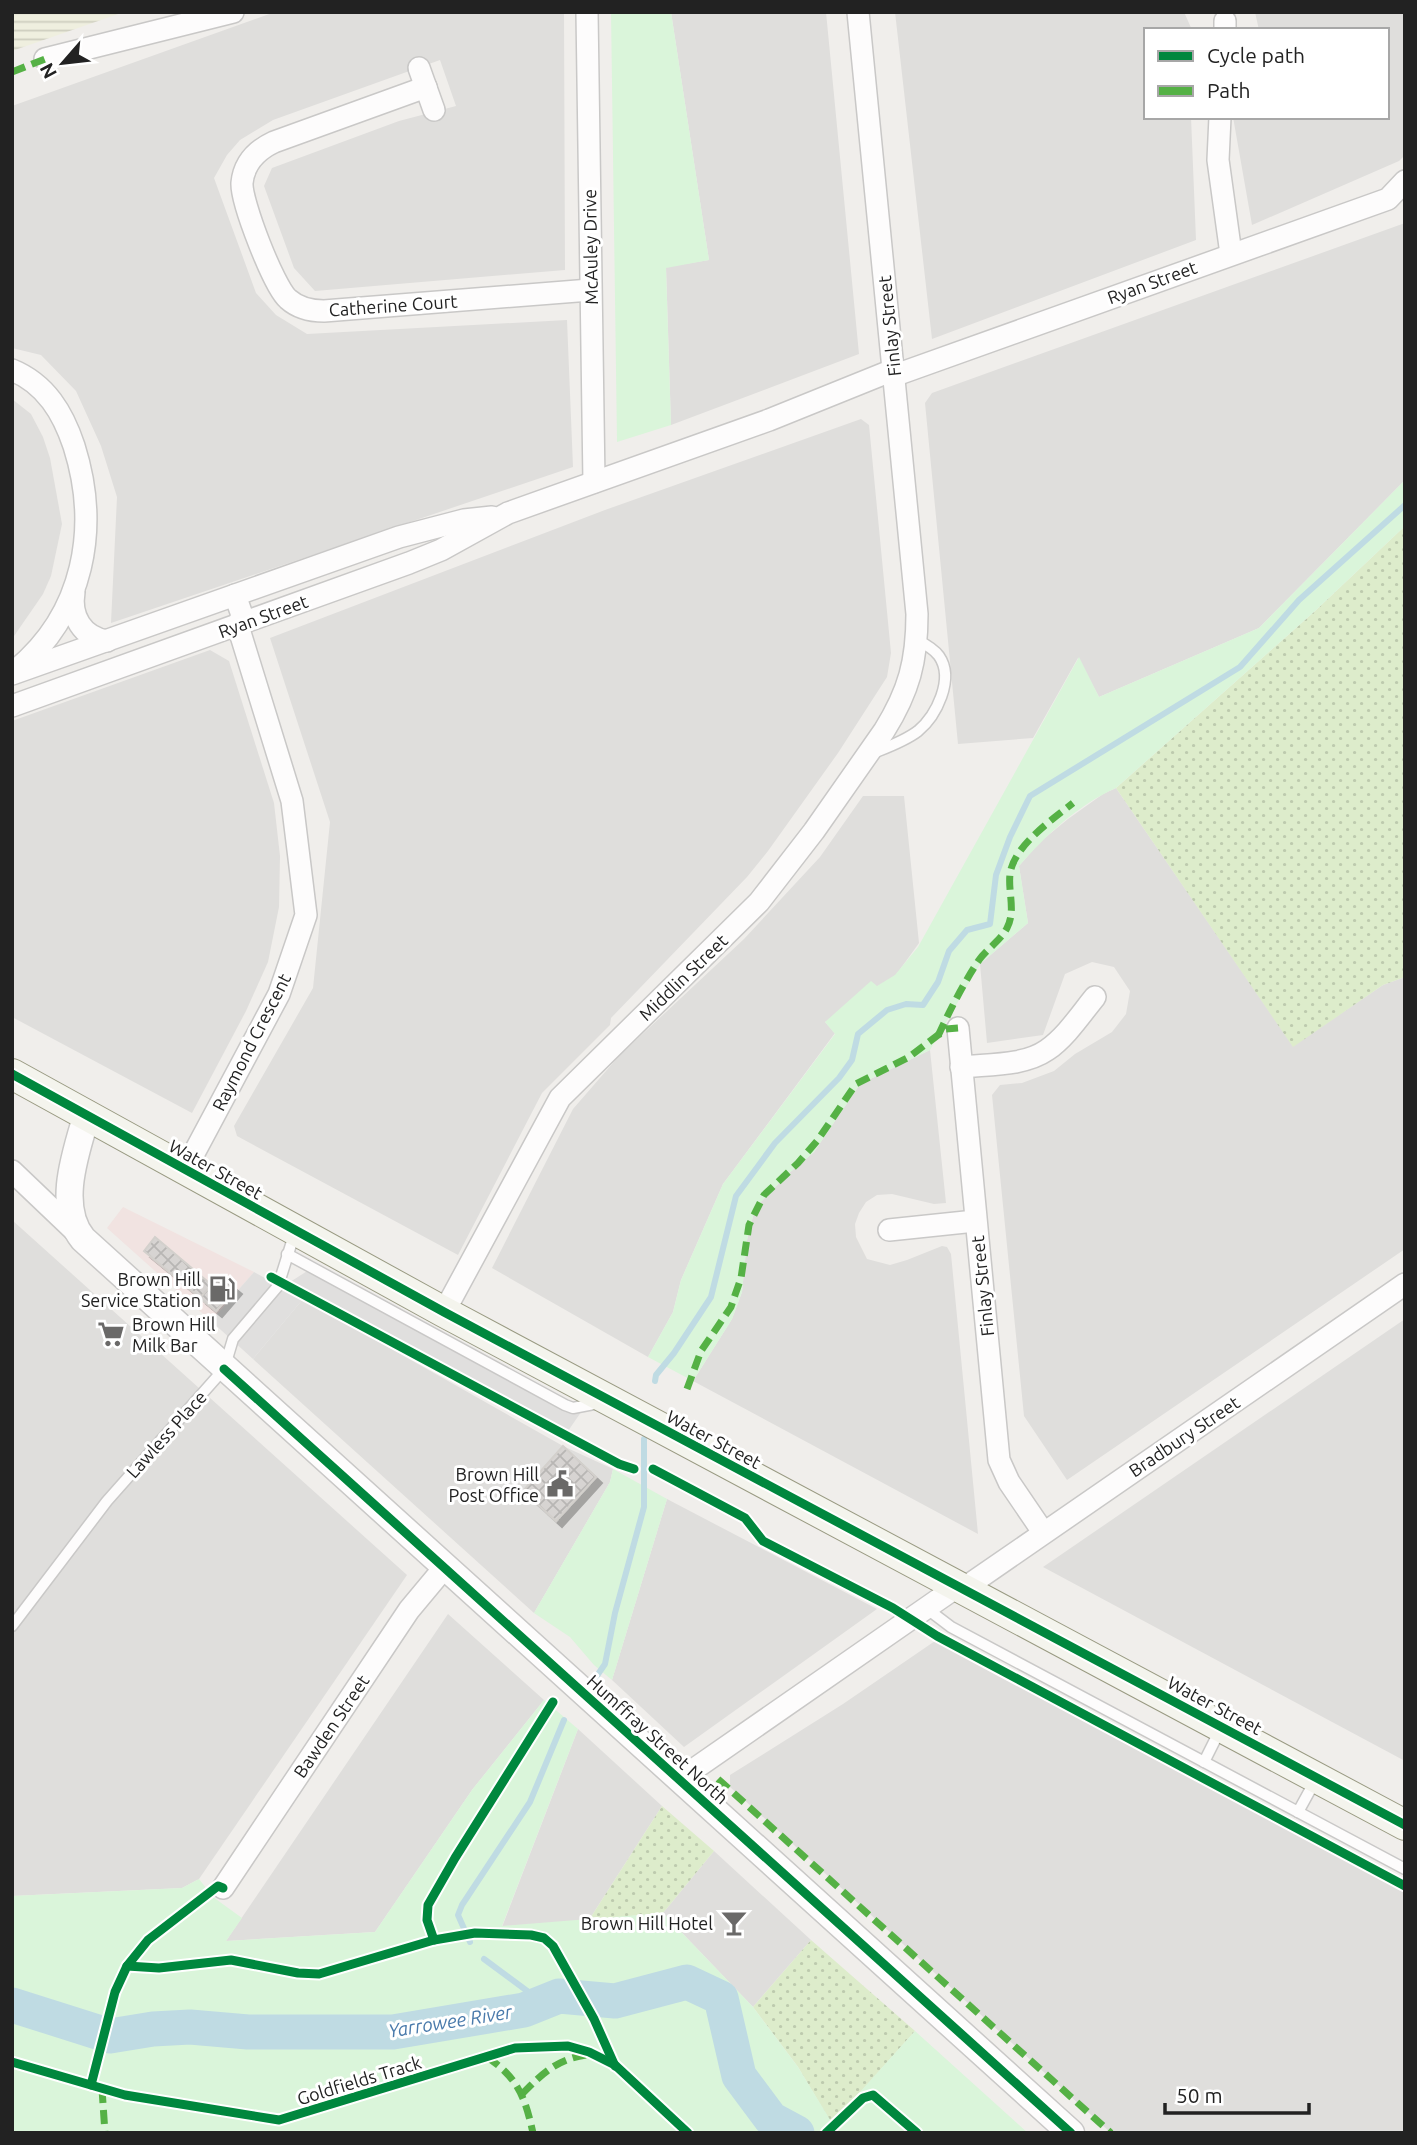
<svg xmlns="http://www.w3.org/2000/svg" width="1417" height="2145" font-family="Ubuntu,sans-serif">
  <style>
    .residential { fill: #dfdedc }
    .commercial { fill: #f1e3e1 }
    .farmland { fill: url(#farmland-rules) }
    .grass { fill: url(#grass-dots) }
    .park { fill: #daf5da }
    .parking { fill: #e0dfde }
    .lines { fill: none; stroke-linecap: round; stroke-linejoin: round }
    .stream { stroke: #bfdbe3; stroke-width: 6 }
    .river { stroke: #bfdbe3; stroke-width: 35 }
    .building { fill: url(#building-cross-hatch); stroke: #d3d0cc; stroke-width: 2; filter: url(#shadow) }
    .service-casing { stroke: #c9c8c7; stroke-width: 13 }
    .minor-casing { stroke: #c9c8c7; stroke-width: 24 }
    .tertiary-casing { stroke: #c9c8c7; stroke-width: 29 }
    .secondary-casing { stroke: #999a82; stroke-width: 32 }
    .service { stroke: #fdfcfc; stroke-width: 10 }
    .minor { stroke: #fdfcfc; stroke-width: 21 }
    .tertiary { stroke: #fdfcfc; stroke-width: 26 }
    .secondary { stroke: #f4f4ed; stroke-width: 30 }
    .quiet { stroke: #55b145; stroke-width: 7; stroke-dasharray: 14 7; stroke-linecap: butt }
    .cycleway-casing { stroke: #fff; stroke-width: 13 }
    .cycleway { stroke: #00873e; stroke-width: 9 }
    .labels { text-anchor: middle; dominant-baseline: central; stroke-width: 6; stroke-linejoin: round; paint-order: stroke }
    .street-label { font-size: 18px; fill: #222; stroke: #fff }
    .poi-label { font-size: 18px; fill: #222; stroke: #fff; text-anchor: end }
    .water-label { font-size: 19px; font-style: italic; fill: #4a7aab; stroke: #fff }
  </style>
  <defs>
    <pattern id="farmland-rules" width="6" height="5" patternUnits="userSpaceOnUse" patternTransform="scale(1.75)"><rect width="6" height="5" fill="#efefdf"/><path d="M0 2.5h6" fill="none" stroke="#cdcdbf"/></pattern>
    <pattern id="grass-dots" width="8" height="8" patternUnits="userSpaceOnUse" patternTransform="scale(1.75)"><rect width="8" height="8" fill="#ddeccb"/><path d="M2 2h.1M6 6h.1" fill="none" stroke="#bdcaae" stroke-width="1.8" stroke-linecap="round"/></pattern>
    <pattern id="building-cross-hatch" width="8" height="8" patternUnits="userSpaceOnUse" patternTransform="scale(1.75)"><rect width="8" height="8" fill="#d7d4d2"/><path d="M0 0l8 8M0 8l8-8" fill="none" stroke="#b8b6b4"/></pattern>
    <filter id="shadow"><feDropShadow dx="6" dy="6" stdDeviation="0" flood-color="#0004"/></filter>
  </defs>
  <rect width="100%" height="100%" fill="#f0eeeb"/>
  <!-- residential -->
  <g class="residential">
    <polygon points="275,12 564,12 565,270 315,291 294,268 264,186 272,168 399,121 456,106 440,60 273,120 240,140 227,155 214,178 256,293 276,315 307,334 567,320 573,467 111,623 117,497 101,446 76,391 41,355 12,348 12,106"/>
    <polygon points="671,12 826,12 859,354 671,425 666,267 709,260"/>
    <polygon points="895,12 1184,12 1192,30 1146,30 1146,117 1191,117 1196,240 932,339"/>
    <polygon points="1255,12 1405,12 1405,155 1399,161 1252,225 1233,117 1387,117 1387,30 1259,30"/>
    <polygon points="1405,223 1405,480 1259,628 1099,697 1078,658 1033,738 958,744 925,403 932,393"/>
    <polygon points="12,399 31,414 43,437 50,458 62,524 51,576 43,594 12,639"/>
    <polygon points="861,419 869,425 891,653 887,677 838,753 768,851 747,877 611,1018 610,1025 542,1093 458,1255 237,1136 234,1126 313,988 330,822 270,638 605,510"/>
    <polygon points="210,650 229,661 274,803 280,856 279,907 268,962 246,1011 192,1113 12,1017 12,721"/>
    <polygon points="1116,788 1293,1046 1383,985 1405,977 1405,1249 1067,1480 1024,1416 992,1095 1000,1085 1022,1083 1054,1071 1075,1054 1112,1032 1126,1014 1130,991 1114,967 1092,962 1065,974 1043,1035 987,1043 980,964 1028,923 1019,866 1040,842 1068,819 1103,794"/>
    <polygon points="863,796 904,796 919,943 896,975 825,1022 835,1033 723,1184 681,1280 673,1312 648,1357 492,1268 573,1109 619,1056 744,939 820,857"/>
    <polygon points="930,1050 946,1203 934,1204 892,1194 877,1195 866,1202 859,1213 855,1224 856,1237 867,1259 890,1265 907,1260 942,1246 947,1247 951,1254 978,1534 693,1381 732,1319 742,1292 747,1240 755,1208 788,1174 814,1152 860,1084"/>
    <polygon points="12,1220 407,1575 199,1879 182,1888 12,1896"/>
    <polygon points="303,1299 563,1446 613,1469 610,1482 534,1613 253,1359"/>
    <polygon points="1405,1319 1405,1761 1043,1567"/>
    <polygon points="667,1499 877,1609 684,1747 612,1680"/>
    <polygon points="448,1614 544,1700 472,1790 375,1932 226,1941"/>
    <polygon points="935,1641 1405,1891 1405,2133 1111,2133 730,1787 730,1775 843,1704"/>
    <polygon points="578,1729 662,1806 589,1920 502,1927"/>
    <polygon points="714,1851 811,1940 753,2007 663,1913"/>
  </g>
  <!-- commercial -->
  <polygon class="commercial" points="123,1207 254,1272 211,1321 107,1228"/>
  <!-- farmland -->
  <polygon class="farmland" points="12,12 124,12 12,51"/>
  <!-- grass -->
  <g class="grass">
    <polygon points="1405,526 1405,977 1383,985 1293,1047 1116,788 1315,611"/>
    <polygon points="662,1806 714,1851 663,1913 589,1920"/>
    <polygon points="811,1940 915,2031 832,2124 798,2067 753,2007"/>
  </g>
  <!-- park -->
  <g class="park">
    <polygon points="611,12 671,12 709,260 666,268 671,425 617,442"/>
    <path d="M 1405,480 L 1405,526 L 1315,611 L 1116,788 C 1078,805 1046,835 1019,866 L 1028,923 L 980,964 L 930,1050 L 860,1084 L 814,1152 L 788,1174 L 755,1208 L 747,1240 L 742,1292 L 732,1319 L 693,1381 L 648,1357 L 673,1312 L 681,1280 L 723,1184 L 835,1034 L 825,1022 L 871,981 L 877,986 L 895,975 L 918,947 L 1079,657 L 1099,697 L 1259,628 Z"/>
    <polygon points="613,1469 667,1499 612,1680 594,1665 570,1637 534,1613 610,1482"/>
    <polygon points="544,1700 578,1729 502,1926 663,1913 753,2007 798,2067 832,2123 915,2031 1028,2133 12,2133 12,1896 182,1888 199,1879 213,1897 242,1918 226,1941 375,1932 472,1790"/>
  </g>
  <!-- parking -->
  <g class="parking">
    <polygon points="312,1268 565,1405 586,1405 568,1431 290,1282"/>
    <polygon points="254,1272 303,1299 253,1359 211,1321"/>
  </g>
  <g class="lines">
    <!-- stream -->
    <g class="stream">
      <polyline points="655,1381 656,1375 674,1353 711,1297 736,1196 775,1143 839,1078 852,1060 858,1034 887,1010 906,1004 923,1005 938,982 949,951 967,930 990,924 996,875 1010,837 1030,796 1240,667 1299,600 1405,505"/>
      <polyline points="594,1680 605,1664 615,1613 644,1507 644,1439"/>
      <polyline points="470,1942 458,1915 462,1905 530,1802 564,1720"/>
      <polyline points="484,1959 542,2002"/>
    </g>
    <!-- river -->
    <polyline class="river" points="12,2005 110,2036 153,2029 190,2027 248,2032 393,2032 524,2010 559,1996 615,2001 687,1982 721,1998 739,2076 771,2119 797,2133"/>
  </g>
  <!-- building -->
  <g class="building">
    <polygon points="155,1237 213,1286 202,1299 144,1251"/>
    <polygon points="220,1275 236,1288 216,1311 200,1298"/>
    <polygon points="563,1446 596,1477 556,1521 523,1491"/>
  </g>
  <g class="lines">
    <!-- service casing -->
    <g class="service-casing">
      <g id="service">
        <path d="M 873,753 C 888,747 905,741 918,731 C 936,716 955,679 939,656 C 934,649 925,644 917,640"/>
        <polyline points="287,1254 565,1405 573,1408 599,1403"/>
        <polyline points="926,1608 951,1627 1405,1869"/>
        <polyline points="12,1626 107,1501 224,1369 233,1339 278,1286 295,1232"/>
        <polyline points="1204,1762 1220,1730"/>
        <polyline points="1298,1812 1315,1781"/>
      </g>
    </g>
    <!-- minor casing -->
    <g class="minor-casing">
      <g id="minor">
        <polyline points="587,12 594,482"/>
        <polyline points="1225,30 1225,21"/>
        <polyline points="45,59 233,12"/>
        <polyline points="419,68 434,110"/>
        <path d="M 426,87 L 274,142 C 257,150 244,163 242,183 C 241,202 274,287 288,299 C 298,308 311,311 324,311 L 590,290"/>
        <polyline points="1220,117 1218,160 1231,254"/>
        <path d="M 12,370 C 46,384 63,413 74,446 C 100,528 84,614 16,670"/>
        <polyline points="893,376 1388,199 1405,181"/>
        <path d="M 74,592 C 70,616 82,637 107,641"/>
        <polyline points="12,674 399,537 464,520 492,517"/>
        <polyline points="12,706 409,563 441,550 508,513 769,420 893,370"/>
        <polyline points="958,1028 999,1460 1009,1482 1043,1532"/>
        <path d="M 961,1067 C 989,1064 1024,1066 1047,1050 C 1066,1037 1081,1014 1095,997"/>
        <polyline points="185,1170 279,994 306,915 292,801 238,626 242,615 235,595"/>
        <polyline points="12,1171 77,1233"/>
        <polyline points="889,1230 975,1221"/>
        <path d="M 444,1312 L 560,1098 L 759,902 L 814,831 L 884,731 C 909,691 917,661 917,614 L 858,12"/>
        <polyline points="963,1589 1405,1284"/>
        <polyline points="680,1779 958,1586"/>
        <polyline points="223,1888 409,1610 444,1568"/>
      </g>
    </g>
    <!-- tertiary casing -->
    <g class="tertiary-casing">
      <path id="tertiary" d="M 87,1114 C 76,1152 56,1206 83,1239 L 1071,2133"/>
    </g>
    <!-- secondary casing -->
    <g class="secondary-casing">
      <polyline id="secondary" points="12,1074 444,1312 1405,1825"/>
    </g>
    <!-- service -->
    <use href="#service" class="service"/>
    <!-- minor -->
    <use href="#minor" class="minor"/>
    <!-- tertiary -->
    <use href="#tertiary" class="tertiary"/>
    <!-- secondary -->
    <use href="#secondary" class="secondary"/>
    <!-- quiet -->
    <g class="quiet">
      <polyline points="12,72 45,59"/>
      <path d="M 938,1036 C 950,1010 963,984 979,960 C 987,949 1001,940 1007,928 C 1017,909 1006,888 1011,869 C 1018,843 1053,819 1073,803"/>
      <polyline points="687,1389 701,1351 731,1307 735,1295 741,1278 749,1225 764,1195 798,1163 817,1141 856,1084 909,1057 946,1029 958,1028"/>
      <polyline points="718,1779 1111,2133"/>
      <path d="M 487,2057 C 518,2078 525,2097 533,2133"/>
      <polyline points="102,2089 105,2133"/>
      <path d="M 522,2094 C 542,2074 557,2059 586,2055"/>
    </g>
    <!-- cycleway casing -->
    <g class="cycleway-casing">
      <g id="cycleway">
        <polyline points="12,1074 444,1312 1405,1825"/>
        <polyline points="271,1277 619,1464 634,1469"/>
        <polyline points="224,1369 1071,2133"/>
        <polyline points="653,1469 745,1518 763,1541 893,1608 937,1636 1405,1886"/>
        <polyline points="434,1940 427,1920 428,1905 455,1858 553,1702"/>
        <polyline points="127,1966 148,1940 218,1886 223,1888"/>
        <polyline points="12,2062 125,2095 279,2120 515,2048 568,2046 589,2052 615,2065 688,2133"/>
        <polyline points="91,2085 115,1992 127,1966 159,1968 231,1960 298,1973 319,1974 434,1940 475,1933 531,1935 544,1938 553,1946 594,2019 615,2066"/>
        <polyline points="826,2133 863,2098 873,2095 917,2133"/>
      </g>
    </g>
    <!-- cycleway -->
    <use href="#cycleway" class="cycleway"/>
  </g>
  <!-- icons -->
  <defs>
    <g id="fuel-bare" transform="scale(2.1)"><path d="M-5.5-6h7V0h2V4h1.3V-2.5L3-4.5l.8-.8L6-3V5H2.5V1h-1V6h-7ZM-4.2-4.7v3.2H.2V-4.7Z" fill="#6a6968" stroke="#fff" stroke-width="2.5" paint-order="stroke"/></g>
    <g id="supermarket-bare" transform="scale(2.1)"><path d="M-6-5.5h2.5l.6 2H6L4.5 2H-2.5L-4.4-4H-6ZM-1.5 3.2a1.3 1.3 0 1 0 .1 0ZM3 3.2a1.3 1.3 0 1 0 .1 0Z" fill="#6a6968" stroke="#fff" stroke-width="2.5" paint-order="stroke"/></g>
    <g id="civic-bare" transform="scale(2.1)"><path d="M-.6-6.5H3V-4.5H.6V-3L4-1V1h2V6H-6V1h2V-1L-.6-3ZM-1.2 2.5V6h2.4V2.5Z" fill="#6a6968" stroke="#fff" stroke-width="2.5" paint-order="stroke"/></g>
    <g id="bar-bare" transform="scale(2.1)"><path d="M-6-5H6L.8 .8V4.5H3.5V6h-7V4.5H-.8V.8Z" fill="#6a6968" stroke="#fff" stroke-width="2.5" paint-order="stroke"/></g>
  </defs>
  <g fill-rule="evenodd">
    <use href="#fuel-bare" x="222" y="1289"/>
    <use href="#supermarket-bare" x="111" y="1334"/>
    <use href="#civic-bare" x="560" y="1484"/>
    <use href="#bar-bare" x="734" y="1923"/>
  </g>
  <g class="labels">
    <!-- street labels -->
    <g class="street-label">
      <text transform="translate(590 247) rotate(-91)">McAuley Drive</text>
      <text transform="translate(1152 282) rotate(-20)">Ryan Street</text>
      <text transform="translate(393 305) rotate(-4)">Catherine Court</text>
      <text transform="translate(889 326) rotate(-96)">Finlay Street</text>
      <text transform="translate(263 616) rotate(-20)">Ryan Street</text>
      <text transform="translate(683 977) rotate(-44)">Middlin Street</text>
      <text transform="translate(251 1042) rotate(-63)">Raymond Crescent</text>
      <text transform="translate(216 1169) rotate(29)">Water Street</text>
      <text transform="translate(982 1286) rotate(-96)">Finlay Street</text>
      <text transform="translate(166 1434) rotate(-48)">Lawless Place</text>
      <text transform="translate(1184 1436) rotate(-34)">Bradbury Street</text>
      <text transform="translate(714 1439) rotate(28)">Water Street</text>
      <text transform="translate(1215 1705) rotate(28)">Water Street</text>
      <text transform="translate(331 1726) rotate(-56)">Bawden Street</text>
      <text transform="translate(658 1739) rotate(42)">Humffray Street North</text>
      <text transform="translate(359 2080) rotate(-17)">Goldfields Track</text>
    </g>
    <!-- poi labels -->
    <g class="poi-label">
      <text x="201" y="1279">Brown Hill<tspan x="201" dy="21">Service Station</tspan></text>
      <text x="132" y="1324" text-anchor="start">Brown Hill<tspan x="132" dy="21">Milk Bar</tspan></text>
      <text x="539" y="1474">Brown Hill<tspan x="539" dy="21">Post Office</tspan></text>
      <text x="713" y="1923">Brown Hill Hotel</text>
    </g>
    <!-- water labels -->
    <g class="water-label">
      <text transform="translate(450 2021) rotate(-9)">Yarrowee River</text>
    </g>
  </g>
  <!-- border -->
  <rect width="1417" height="2145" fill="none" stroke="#222222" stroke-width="28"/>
  <!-- legend -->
  <rect x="1144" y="28" width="245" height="91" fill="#ffffff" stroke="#a7a7a7" stroke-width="2"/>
  <rect x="1158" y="51" width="35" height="10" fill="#00873e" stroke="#a7a7a7" stroke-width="2"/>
  <text x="1207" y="63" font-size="21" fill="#222222">Cycle path</text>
  <rect x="1158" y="86" width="35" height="10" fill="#55b145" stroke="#a7a7a7" stroke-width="2"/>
  <text x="1207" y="98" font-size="21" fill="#222222">Path</text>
  <!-- north arrow -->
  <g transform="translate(63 63) rotate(242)" stroke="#ffffff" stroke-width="5" paint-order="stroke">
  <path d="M0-5L12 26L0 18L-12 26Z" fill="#222222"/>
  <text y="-10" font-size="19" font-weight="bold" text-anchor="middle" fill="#222222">N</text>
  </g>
  <!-- scale -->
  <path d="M1165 2103v10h144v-10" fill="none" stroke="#222222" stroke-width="3.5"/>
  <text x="1176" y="2103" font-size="21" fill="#222222" stroke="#ffffff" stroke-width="5" paint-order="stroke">50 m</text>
</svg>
